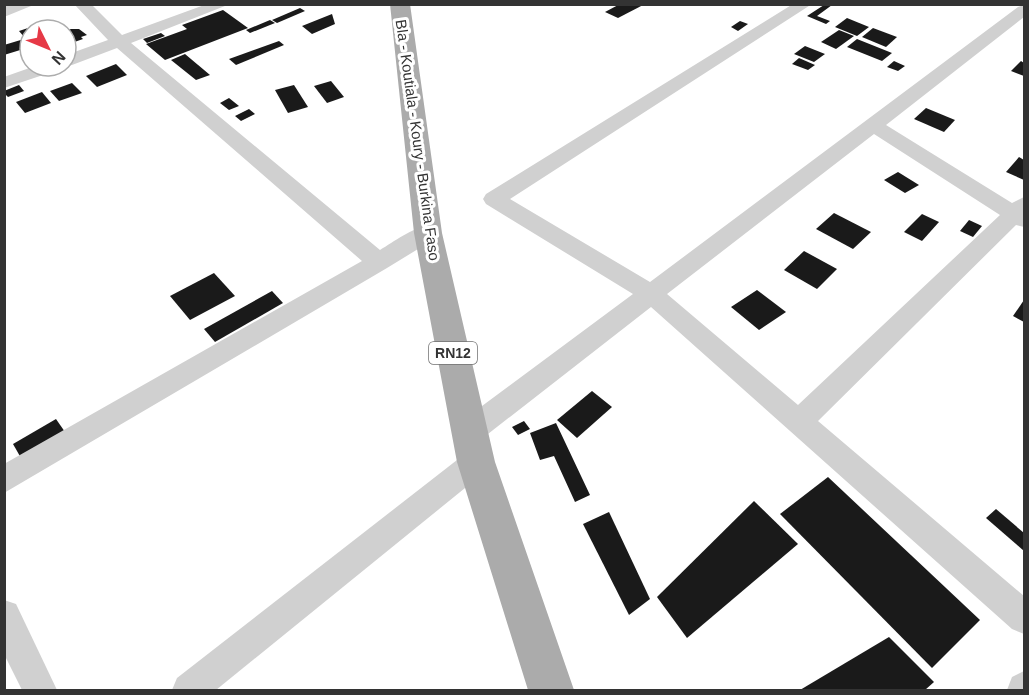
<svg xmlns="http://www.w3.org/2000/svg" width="1029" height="695" font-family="Arial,sans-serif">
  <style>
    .building { fill: #1a1a1a }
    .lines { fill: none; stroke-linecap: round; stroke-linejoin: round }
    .street { fill: #d0d0d0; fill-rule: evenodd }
    .primary { fill: #ababab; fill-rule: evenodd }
    .labels { text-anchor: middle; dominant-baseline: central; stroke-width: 6; stroke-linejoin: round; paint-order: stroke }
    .shield { fill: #fff; stroke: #707070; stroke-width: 1.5 }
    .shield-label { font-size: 14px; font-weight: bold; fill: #333 }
    .street-label { font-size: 15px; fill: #333; stroke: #fff }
  </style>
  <rect width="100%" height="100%" fill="#fff"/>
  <!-- building -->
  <g class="building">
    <polygon points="620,4 645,4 618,18 605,12"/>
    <polygon points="824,5 832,5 817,16 830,21 826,24 807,16"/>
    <polygon points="300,8 305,11 277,23 272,20"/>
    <polygon points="223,10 248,28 165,60 146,44 187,29 182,25"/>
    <polygon points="332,14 335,24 312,34 302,26"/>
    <polygon points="847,18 869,27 857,36 835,27"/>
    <polygon points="270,20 275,23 250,33 246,30"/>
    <polygon points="740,21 748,24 738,31 731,27"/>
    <polygon points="43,23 49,29 30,30 30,36 25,38 19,31"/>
    <polygon points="873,28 897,37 886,47 862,37"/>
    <polygon points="71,29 79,29 87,35 81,37 83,39 66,45 66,31"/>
    <polygon points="839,30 854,36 836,49 821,42"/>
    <polygon points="161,33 165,36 147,43 143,39"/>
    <polygon points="24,39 30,47 4,55 4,45"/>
    <polygon points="857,39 892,53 882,61 847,47"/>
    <polygon points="279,41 284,45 236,65 229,59"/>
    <polygon points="805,46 825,54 814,62 794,54"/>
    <polygon points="185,54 210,75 196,80 171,60"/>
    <polygon points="799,58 815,65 808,70 792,64"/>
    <polygon points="894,61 905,66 898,71 887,67"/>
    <polygon points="1021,61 1024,63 1024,76 1011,71"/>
    <polygon points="116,64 127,75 97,87 86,76"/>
    <polygon points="331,81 344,97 327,103 314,86"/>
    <polygon points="72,83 82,93 59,101 50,91"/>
    <polygon points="19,85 24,91 8,97 4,93 4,91"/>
    <polygon points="294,85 308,107 288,113 275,90"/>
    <polygon points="42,92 51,103 25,113 16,102"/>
    <polygon points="229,98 239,106 229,110 220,103"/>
    <polygon points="926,108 955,120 944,132 914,119"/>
    <polygon points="249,109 255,114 241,121 235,116"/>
    <polygon points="1019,157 1024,160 1024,180 1006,172"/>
    <polygon points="898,172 919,185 905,193 884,180"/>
    <polygon points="834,213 871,232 853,249 816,229"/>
    <polygon points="922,214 939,222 922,241 904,232"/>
    <polygon points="969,220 982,226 973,237 960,231"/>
    <polygon points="804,251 837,269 817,289 784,270"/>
    <polygon points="214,273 235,296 190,320 170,296"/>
    <polygon points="757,290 786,312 759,330 731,307"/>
    <polygon points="272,291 283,303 215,342 204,329"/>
    <polygon points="1024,300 1024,322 1013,316"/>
    <polygon points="592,391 612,407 577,438 557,420"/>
    <polygon points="56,419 65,432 21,458 13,444"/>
    <polygon points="524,421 530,429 518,435 512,427"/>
    <polygon points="556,423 590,495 575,502 554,456 540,460 530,433"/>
    <polygon points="828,477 980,620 932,668 780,514"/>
    <polygon points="754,501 798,544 687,638 657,597"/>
    <polygon points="996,509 1024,533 1024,551 986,518"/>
    <polygon points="609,512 650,599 629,615 583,524"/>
    <polygon points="889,637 934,682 925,690 800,690"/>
  </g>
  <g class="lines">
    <!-- street -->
    <g class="street">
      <polygon points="11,4 36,4 4,17 4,7"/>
      <path d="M 74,4 L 91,4 L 122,35 L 207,4 L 230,4 L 131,43 L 380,250 C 396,241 418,222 436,228 L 439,233 L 436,238 L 387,268 L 4,493 L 4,464 L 362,261 L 117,48 L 72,65 L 66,66 L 65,66 L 66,55 L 108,40 Z"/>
      <path d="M 793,4 L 812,4 L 510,199 L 650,282 L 1018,7 L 1024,5 L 1024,17 L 886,125 L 1012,203 L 1024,197 L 1024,227 L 1016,225 L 818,421 L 1024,596 L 1024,634 L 1012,629 L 651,307 L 479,441 L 469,444 L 459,441 L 455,432 L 459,423 L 633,294 L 486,204 L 483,199 L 486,194 ZM 874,134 L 1000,215 L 798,405 L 667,294 Z"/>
      <polygon points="35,66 61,66 58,70 4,88 4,77"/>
      <polygon points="476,449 486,453 490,462 486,471 216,690 172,690 177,678 466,453"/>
      <polygon points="4,600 16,604 57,690 22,690 4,654"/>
      <polygon points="1024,671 1024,690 1007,690 1012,677"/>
    </g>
    <!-- primary -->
    <polygon class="primary" points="390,4 410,4 442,233 495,462 574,690 528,690 457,462 414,233"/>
  </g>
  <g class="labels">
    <!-- shield labels -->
    <rect class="shield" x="429" y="342" width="48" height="22" rx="4.5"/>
    <g class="shield-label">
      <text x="453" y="353">RN12</text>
    </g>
    <!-- street labels -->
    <g class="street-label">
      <text transform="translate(418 140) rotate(82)">Bla - Koutiala - Koury - Burkina Faso</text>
    </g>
  </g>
  <!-- border -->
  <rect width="1029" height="695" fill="none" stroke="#333333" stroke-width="12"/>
  <!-- north arrow -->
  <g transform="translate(48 48) rotate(133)"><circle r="28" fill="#ffffff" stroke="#adadad" stroke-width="1.5"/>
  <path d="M0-4.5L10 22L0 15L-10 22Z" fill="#e63946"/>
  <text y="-9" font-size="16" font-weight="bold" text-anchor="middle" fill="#333333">N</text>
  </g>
</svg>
